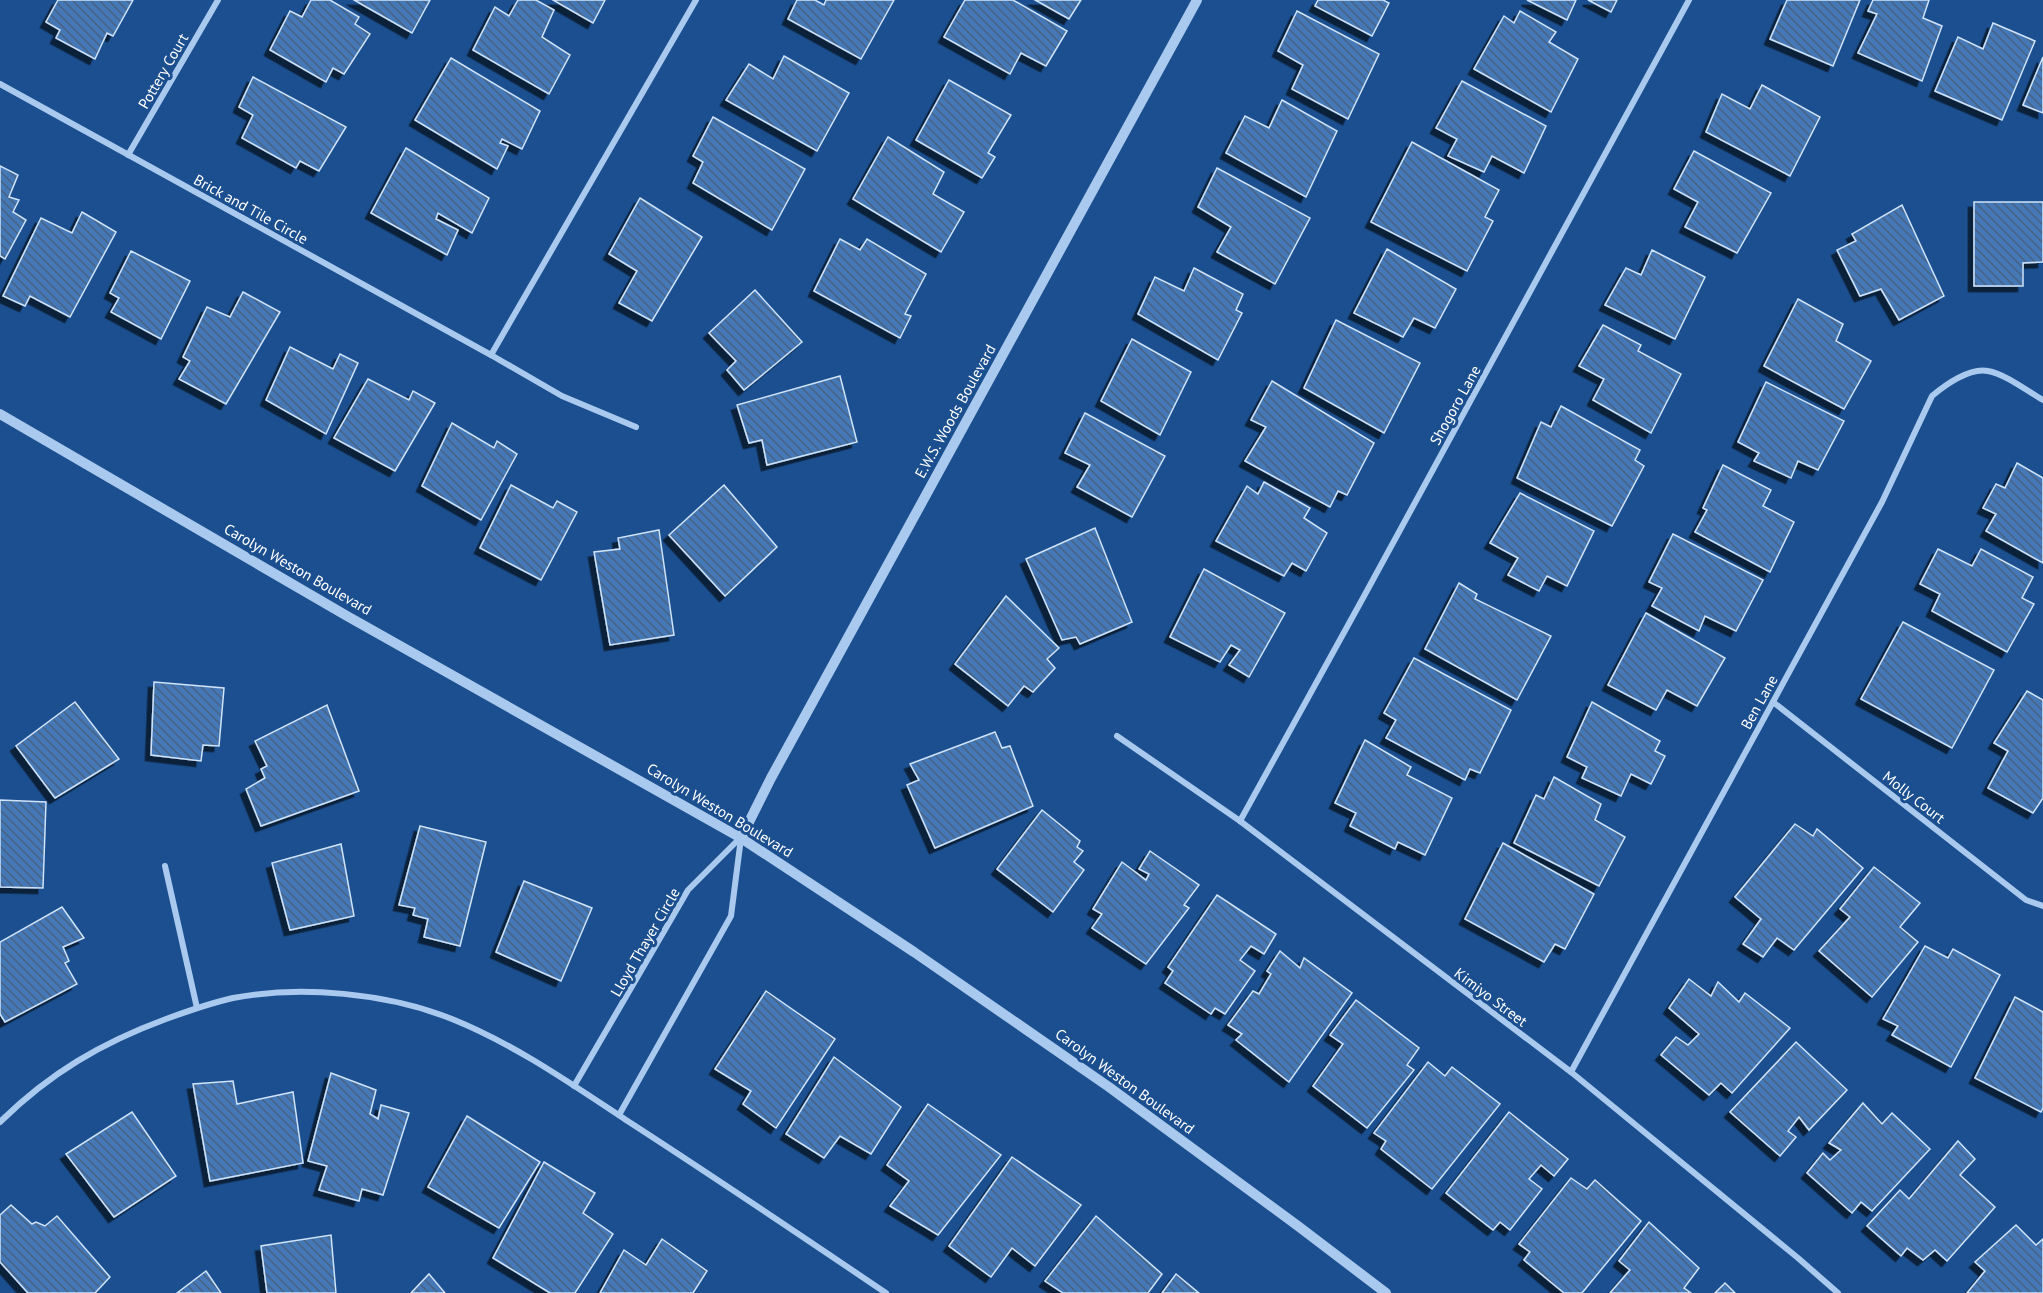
<svg xmlns="http://www.w3.org/2000/svg" width="2043" height="1293" font-family="'PT Sans',sans-serif">
  <style>
    .building { fill: url(#building-back-hatch); stroke: #cfe3fa; stroke-width: 1.5; filter: url(#shadow) }
    .lines { fill: none; stroke-linecap: round; stroke-linejoin: round }
    .minor { stroke: #a9c9ee; stroke-width: 6 }
    .tertiary { stroke: #a9c9ee; stroke-width: 10 }
    .labels { text-anchor: middle; dominant-baseline: central; stroke-width: 6; stroke-linejoin: round; paint-order: stroke }
    .street-label { font-size: 15px; fill: #fff; stroke: #1b4f8f }
  </style>
  <defs>
    <pattern id="building-back-hatch" width="6" height="6" patternUnits="userSpaceOnUse" patternTransform="scale(1.5)"><rect width="6" height="6" fill="#4478b7"/><path d="M-1 5l2 2M0 0l6 6M5-1l2 2" fill="none" stroke="#486282"/></pattern>
    <filter id="shadow"><feDropShadow dx="-5.5" dy="5.5" stdDeviation="0" flood-color="#0009"/></filter>
  </defs>
  <rect width="100%" height="100%" fill="#1b4f8f"/>
  <!-- building -->
  <g class="building">
    <polygon points="58,0 133,0 113,36 107,33 95,59 56,38 60,30 46,22"/>
    <polygon points="311,0 330,0 359,17 355,24 370,34 344,74 333,68 326,82 270,50 290,11 302,17"/>
    <polygon points="354,0 430,0 412,33"/>
    <polygon points="518,0 536,0 554,10 542,37 570,55 549,94 473,50 495,7 509,16"/>
    <polygon points="553,0 605,0 593,23"/>
    <polygon points="797,0 815,0 824,5 826,0 894,0 861,59 788,19"/>
    <polygon points="965,0 1013,0 1067,31 1046,66 1021,53 1010,74 944,37"/>
    <polygon points="1035,0 1081,0 1069,19"/>
    <polygon points="1318,0 1383,0 1389,3 1372,36 1315,6"/>
    <polygon points="1527,0 1576,0 1567,20"/>
    <polygon points="1588,0 1617,0 1611,12"/>
    <polygon points="1787,0 1860,0 1833,66 1770,39"/>
    <polygon points="1873,0 1929,0 1923,18 1942,26 1922,81 1858,53 1877,14 1868,11"/>
    <polygon points="1297,11 1379,54 1348,119 1292,89 1303,65 1278,51"/>
    <polygon points="1520,11 1556,32 1549,42 1578,59 1551,112 1474,69 1504,16 1514,23"/>
    <polygon points="1993,23 2035,41 2002,120 1935,91 1958,37 1983,49"/>
    <polygon points="784,56 849,93 817,151 726,100 749,64 773,79"/>
    <polygon points="2043,57 2043,113 2023,105"/>
    <polygon points="451,58 540,111 522,149 502,139 500,143 508,146 497,169 415,120"/>
    <polygon points="253,77 346,127 319,171 300,161 296,168 242,138 253,115 239,107"/>
    <polygon points="949,80 1011,115 988,153 995,157 982,178 916,140"/>
    <polygon points="1462,81 1546,126 1524,173 1492,156 1484,172 1448,156 1457,139 1436,128"/>
    <polygon points="1762,85 1820,117 1790,176 1706,132 1722,94 1750,109"/>
    <polygon points="1282,100 1337,131 1306,197 1226,153 1245,116 1269,128"/>
    <polygon points="713,117 805,169 772,230 693,183 703,162 693,156"/>
    <polygon points="888,137 944,172 933,194 964,212 941,252 853,199"/>
    <polygon points="1412,142 1499,190 1485,217 1493,221 1467,271 1371,222"/>
    <polygon points="406,148 489,198 472,233 438,213 436,219 458,230 447,255 371,213"/>
    <polygon points="1694,151 1771,193 1737,253 1685,227 1698,202 1674,189"/>
    <polygon points="0,166 18,175 9,197 19,200 13,212 26,220 5,259 0,256"/>
    <polygon points="1217,168 1310,218 1275,284 1217,252 1231,227 1198,207"/>
    <polygon points="640,198 702,237 652,321 619,303 637,271 609,254"/>
    <polygon points="1974,202 2043,202 2043,262 2023,263 2023,286 1974,286"/>
    <polygon points="1902,205 1944,296 1899,320 1881,289 1860,296 1837,250 1856,241 1852,234"/>
    <polygon points="82,212 116,232 70,317 30,296 25,306 3,296 41,218 72,233"/>
    <polygon points="840,239 860,250 867,239 926,274 905,314 911,316 900,338 814,291"/>
    <polygon points="1387,249 1456,289 1435,328 1414,318 1403,337 1354,313"/>
    <polygon points="1652,250 1705,277 1675,339 1605,305 1626,268 1641,275"/>
    <polygon points="131,251 190,281 161,339 111,312 119,298 110,293"/>
    <polygon points="1194,268 1243,294 1236,310 1242,313 1218,360 1138,314 1155,277 1184,291"/>
    <polygon points="755,290 802,342 744,390 727,370 736,361 709,333"/>
    <polygon points="243,292 280,312 226,404 179,379 190,361 183,357 207,307 230,317"/>
    <polygon points="1798,299 1843,324 1836,341 1871,361 1844,409 1764,366"/>
    <polygon points="1336,320 1420,363 1384,433 1304,388"/>
    <polygon points="1603,325 1641,345 1638,351 1681,374 1651,433 1593,400 1604,379 1579,366"/>
    <polygon points="1132,339 1191,372 1160,435 1101,401"/>
    <polygon points="290,347 333,369 340,354 358,363 326,434 266,400"/>
    <polygon points="840,376 857,442 767,465 762,440 749,443 737,405"/>
    <polygon points="368,379 409,400 413,391 435,403 395,471 334,438"/>
    <polygon points="1272,381 1374,443 1347,495 1338,491 1330,507 1245,461 1266,427 1251,420"/>
    <polygon points="1766,382 1844,421 1818,470 1798,461 1791,478 1754,461 1759,453 1738,442"/>
    <polygon points="1561,406 1640,450 1635,460 1644,466 1612,526 1517,478 1541,422 1551,427"/>
    <polygon points="1085,413 1165,456 1132,517 1077,487 1090,465 1065,453"/>
    <polygon points="452,423 494,448 497,441 517,454 481,520 422,486"/>
    <polygon points="2017,463 2043,478 2043,563 1986,531 1996,514 1983,508 1996,484 2005,488"/>
    <polygon points="1723,465 1771,490 1763,506 1794,522 1770,572 1695,532 1707,510 1703,508"/>
    <polygon points="1264,482 1310,508 1304,518 1327,533 1306,571 1292,563 1284,576 1216,541 1247,486 1258,494"/>
    <polygon points="511,485 553,508 557,501 577,512 541,580 480,548"/>
    <polygon points="724,485 777,547 725,596 669,535"/>
    <polygon points="1520,493 1594,531 1567,586 1547,576 1539,591 1508,575 1518,558 1490,543"/>
    <polygon points="1095,528 1132,622 1080,644 1076,637 1062,640 1026,559"/>
    <polygon points="659,530 674,635 610,645 594,552 620,549 618,538"/>
    <polygon points="1673,534 1763,580 1736,631 1705,616 1699,631 1652,606 1662,588 1649,582"/>
    <polygon points="1938,549 1972,566 1981,549 2033,577 2022,598 2034,604 2007,652 1932,611 1940,594 1920,584"/>
    <polygon points="1204,569 1285,613 1249,677 1229,665 1240,650 1231,645 1220,662 1170,637"/>
    <polygon points="1459,583 1477,594 1475,599 1551,636 1517,700 1425,649"/>
    <polygon points="1006,596 1059,648 1047,659 1055,668 1033,692 1024,686 1008,706 955,664"/>
    <polygon points="1646,613 1725,658 1697,706 1667,690 1656,710 1608,685"/>
    <polygon points="1903,622 1994,670 1952,748 1861,699"/>
    <polygon points="1414,658 1511,710 1480,773 1470,769 1465,780 1386,738 1396,720 1384,713"/>
    <polygon points="154,682 224,688 219,746 203,745 201,761 151,755"/>
    <polygon points="2027,691 2043,700 2043,798 2033,813 1988,788 2008,751 1994,743"/>
    <polygon points="75,702 119,759 55,798 16,746"/>
    <polygon points="1592,702 1660,741 1655,751 1665,756 1651,784 1631,774 1621,796 1582,778 1587,767 1567,757"/>
    <polygon points="327,705 359,791 261,826 246,789 265,778 261,769 267,766 255,741"/>
    <polygon points="995,732 1002,748 1010,746 1033,806 935,848 907,785 919,780 910,764"/>
    <polygon points="1365,740 1411,767 1407,775 1452,798 1425,855 1398,842 1395,849 1350,826 1356,813 1335,803"/>
    <polygon points="1554,777 1601,804 1595,820 1625,837 1599,886 1514,843 1536,795 1544,799"/>
    <polygon points="0,800 46,802 43,888 0,887"/>
    <polygon points="1042,810 1080,841 1077,847 1083,851 1074,862 1084,870 1053,912 997,869"/>
    <polygon points="1795,824 1813,836 1817,829 1863,868 1794,950 1777,938 1763,957 1743,944 1761,919 1735,897"/>
    <polygon points="420,826 486,842 460,946 424,937 428,919 413,915 415,908 399,905"/>
    <polygon points="1503,843 1594,894 1565,949 1555,944 1544,962 1465,919"/>
    <polygon points="341,844 354,916 290,930 272,863"/>
    <polygon points="1150,851 1199,885 1184,905 1189,908 1146,964 1092,928 1102,914 1093,909 1122,862 1146,880 1149,874 1139,869"/>
    <polygon points="1874,867 1920,903 1900,927 1918,942 1872,997 1819,951 1850,917 1840,909"/>
    <polygon points="524,881 592,908 561,981 496,952"/>
    <polygon points="1217,895 1276,934 1264,954 1251,946 1240,960 1255,971 1225,1014 1215,1008 1211,1014 1165,983 1173,971 1168,967"/>
    <polygon points="62,907 84,938 63,947 69,961 65,963 77,984 5,1022 0,1014 0,942"/>
    <polygon points="1925,946 1948,958 1953,949 2000,975 1951,1067 1892,1035 1898,1026 1883,1019"/>
    <polygon points="1280,951 1300,968 1304,958 1352,993 1289,1082 1236,1040 1242,1034 1228,1025 1253,991 1259,994 1271,974 1267,971"/>
    <polygon points="1689,979 1711,996 1718,982 1739,1002 1745,993 1790,1028 1732,1093 1721,1083 1709,1095 1661,1055 1676,1037 1688,1045 1699,1034 1669,1008"/>
    <polygon points="766,991 835,1039 776,1128 743,1104 751,1091 715,1069"/>
    <polygon points="2015,997 2043,1012 2043,1108 2041,1112 1975,1078"/>
    <polygon points="1356,1000 1419,1048 1407,1065 1414,1070 1367,1128 1313,1086 1343,1044 1330,1035"/>
    <polygon points="1796,1042 1847,1090 1809,1130 1799,1117 1788,1131 1796,1137 1780,1156 1730,1112"/>
    <polygon points="834,1057 901,1107 871,1154 840,1136 824,1158 786,1134"/>
    <polygon points="1428,1062 1445,1076 1452,1067 1500,1104 1432,1189 1381,1149 1386,1141 1374,1133"/>
    <polygon points="331,1073 376,1090 370,1114 378,1119 381,1105 409,1113 383,1195 362,1189 359,1201 319,1190 327,1166 308,1161"/>
    <polygon points="233,1081 237,1104 293,1092 303,1163 210,1181 193,1084"/>
    <polygon points="1863,1103 1882,1124 1892,1113 1930,1149 1872,1211 1861,1202 1852,1213 1807,1173 1823,1153 1830,1160 1841,1150 1829,1143"/>
    <polygon points="928,1104 1001,1155 938,1235 890,1206 909,1181 887,1165"/>
    <polygon points="132,1112 176,1176 114,1217 66,1154"/>
    <polygon points="1509,1112 1568,1159 1554,1176 1541,1165 1529,1179 1542,1189 1510,1230 1500,1222 1493,1230 1446,1193"/>
    <polygon points="467,1116 540,1162 499,1228 428,1187"/>
    <polygon points="1958,1141 1975,1159 1960,1175 1995,1207 1947,1261 1935,1250 1923,1260 1907,1248 1901,1256 1867,1226 1900,1190 1909,1199"/>
    <polygon points="1012,1157 1081,1205 1035,1266 1012,1248 991,1277 949,1246"/>
    <polygon points="544,1162 595,1193 583,1213 613,1234 575,1293 550,1293 493,1258"/>
    <polygon points="1571,1178 1587,1189 1595,1180 1641,1221 1582,1293 1564,1293 1524,1260 1530,1252 1519,1244"/>
    <polygon points="11,1205 32,1224 36,1222 45,1226 57,1216 110,1277 95,1293 28,1293 0,1262 0,1215"/>
    <polygon points="1096,1216 1162,1274 1148,1293 1063,1293 1045,1281"/>
    <polygon points="1649,1222 1699,1268 1684,1288 1691,1293 1610,1293 1630,1270 1619,1261"/>
    <polygon points="2016,1225 2036,1245 2043,1239 2043,1293 1967,1293 1985,1271 1975,1262"/>
    <polygon points="331,1235 336,1293 267,1293 261,1246"/>
    <polygon points="662,1239 707,1271 693,1293 600,1293 624,1250 646,1265"/>
    <polygon points="206,1271 221,1293 177,1293"/>
    <polygon points="429,1274 445,1293 411,1293"/>
    <polygon points="1176,1274 1199,1293 1162,1293"/>
    <polygon points="1725,1283 1735,1293 1715,1293"/>
  </g>
  <g class="lines">
    <!-- minor -->
    <g class="minor">
      <polyline points="0,84 491,355 696,0"/>
      <polyline points="128,155 218,0"/>
      <polyline points="491,355 562,396 636,427"/>
      <polyline points="1773,702 2026,900 2043,906"/>
      <polyline points="1117,736 1240,821 1571,1072 1798,1258 1838,1293"/>
      <polyline points="1240,821 1363,598 1689,0"/>
      <polyline points="165,866 197,1008"/>
      <path d="M 1571,1072 L 1882,502 L 1932,396 C 1945,385 1970,367 1988,371 C 2005,374 2027,391 2043,400"/>
      <polyline points="574,1086 688,890 740,838"/>
      <polyline points="619,1115 731,916 741,838"/>
      <path d="M 0,1122 C 50,1073 101,1043 166,1019 C 188,1011 210,1003 233,998 C 301,985 387,993 452,1019 C 514,1044 570,1083 626,1120 C 713,1176 800,1235 886,1293"/>
    </g>
    <!-- tertiary -->
    <g class="tertiary">
      <polyline points="0,414 347,616 741,838 914,952 1109,1087 1298,1226 1386,1293"/>
      <polyline points="741,838 771,778 1197,0"/>
    </g>
  </g>
  <g class="labels">
    <!-- street labels -->
    <g class="street-label">
      <text transform="translate(163 71) rotate(-60)">Pottery Court</text>
      <text transform="translate(251 209) rotate(29)">Brick and Tile Circle</text>
      <text transform="translate(1455 405) rotate(-61)">Shogoro Lane</text>
      <text transform="translate(955 411) rotate(-61)">E.W.S. Woods Boulevard</text>
      <text transform="translate(298 569) rotate(30)">Carolyn Weston Boulevard</text>
      <text transform="translate(1759 702) rotate(-61)">Ben Lane</text>
      <text transform="translate(1914 797) rotate(38)">Molly Court</text>
      <text transform="translate(720 810) rotate(31)">Carolyn Weston Boulevard</text>
      <text transform="translate(645 942) rotate(-60)">Lloyd Thayer Circle</text>
      <text transform="translate(1491 997) rotate(37)">Kimiyo Street</text>
      <text transform="translate(1125 1081) rotate(36)">Carolyn Weston Boulevard</text>
    </g>
  </g>
</svg>
